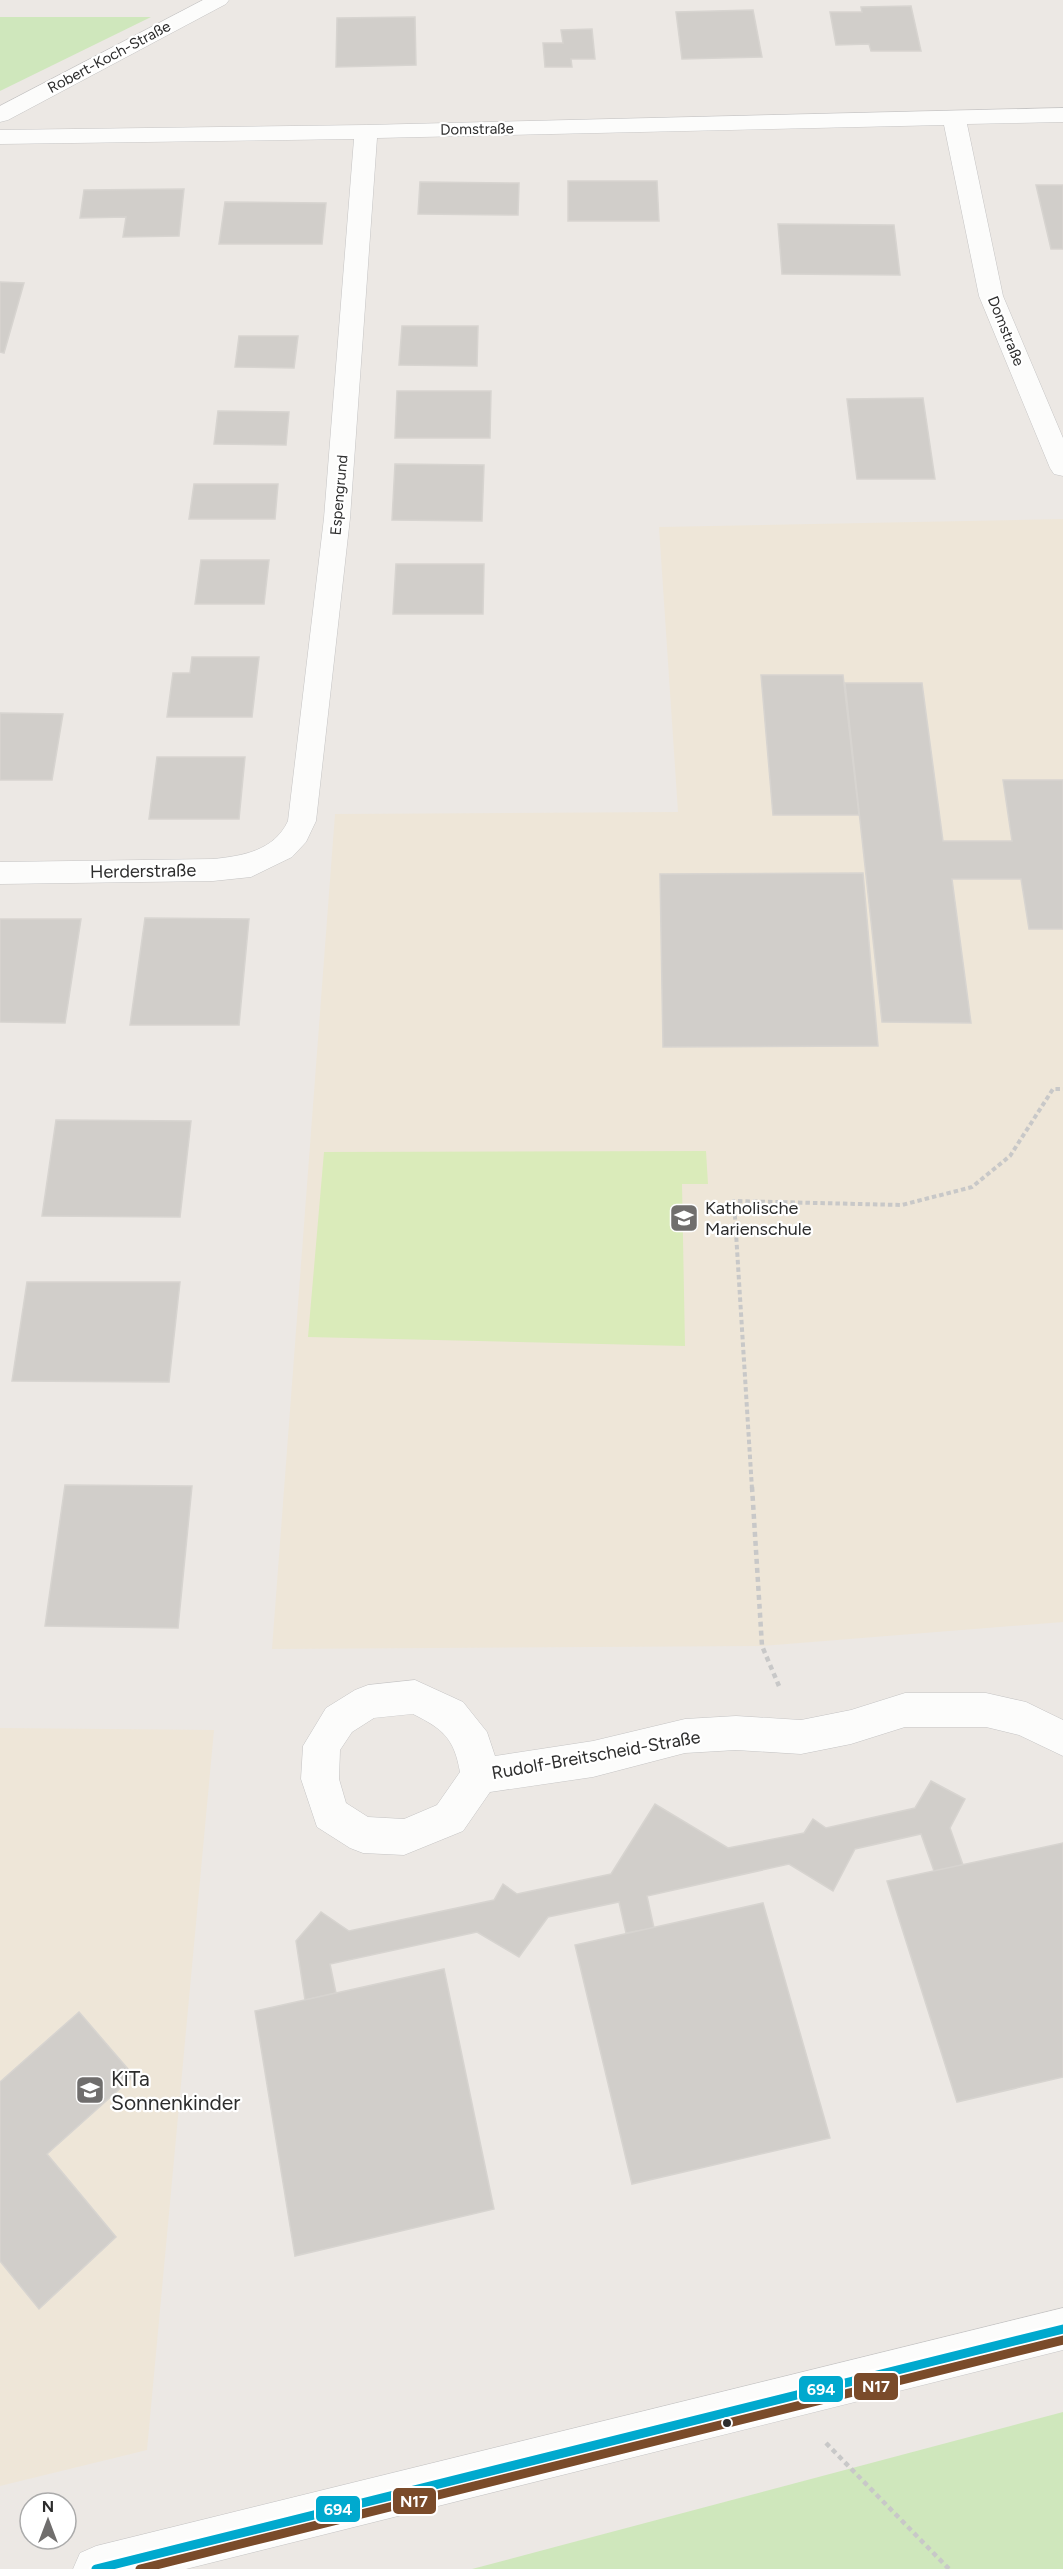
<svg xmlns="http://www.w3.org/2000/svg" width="1063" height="2569" font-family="Figtree,sans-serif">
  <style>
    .education { fill: #eee6d8 }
    .green { fill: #cfe7bc }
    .pitch { fill: #daebba }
    .building { fill: #d1ceca; stroke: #d7d4d0; stroke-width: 1.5 }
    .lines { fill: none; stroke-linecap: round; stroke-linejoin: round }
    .minor-casing { stroke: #c5c4c4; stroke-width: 1 }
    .path-far1 { stroke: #c8c8c8; stroke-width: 4; stroke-dasharray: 4.5 3; stroke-linecap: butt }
    .path { stroke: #c8c8c8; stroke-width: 4.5; stroke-dasharray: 5 4; stroke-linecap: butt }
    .minor { fill: #fcfcfb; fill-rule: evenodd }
    .bus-1-casing { stroke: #fff; stroke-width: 14 }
    .bus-2-casing { stroke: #fff; stroke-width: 14 }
    .bus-1 { stroke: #00a9ce; stroke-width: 9 }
    .bus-2 { stroke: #7a4b2a; stroke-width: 9 }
    .bus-dot { fill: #2d2d2d; stroke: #fff; stroke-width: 2 }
    .labels { text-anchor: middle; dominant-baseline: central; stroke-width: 4.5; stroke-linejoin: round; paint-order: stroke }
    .far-street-label { font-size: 15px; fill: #2d2d2d; stroke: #fff }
    .street-label { font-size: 18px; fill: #2d2d2d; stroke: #fff }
    .poi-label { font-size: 18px; fill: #2d2d2d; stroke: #fff; text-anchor: start }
    .near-poi-label { font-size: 21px; fill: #2d2d2d; stroke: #fff; text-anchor: start }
    .line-badge { stroke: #fff; stroke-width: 2 }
    .badge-label { font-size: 16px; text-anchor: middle; font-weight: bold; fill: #fff }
  </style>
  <rect width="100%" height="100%" fill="#ece8e4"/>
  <!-- education -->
  <g class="education">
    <polygon points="1063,519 1063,1622 762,1646 272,1649 335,814 678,812 659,527"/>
    <polygon points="0,1728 214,1730 147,2450 0,2486"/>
  </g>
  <!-- green -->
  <g class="green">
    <polygon points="0,17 151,17 0,91"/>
    <polygon points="1063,2412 1063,2569 472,2569"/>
  </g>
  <!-- pitch -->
  <polygon class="pitch" points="706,1151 708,1184 682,1184 685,1346 308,1337 324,1152"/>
  <!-- building -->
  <g class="building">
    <polygon points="911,6 921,51 871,51 869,44 836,45 830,12 862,12 861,7"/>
    <polygon points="753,10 762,57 682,59 676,12"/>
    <polygon points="415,17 416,65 336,67 337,18"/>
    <polygon points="592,29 595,59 571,59 572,67 545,67 543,43 563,43 561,30"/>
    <polygon points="568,181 657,181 659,221 568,221"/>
    <polygon points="420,182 519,183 518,215 418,214"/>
    <polygon points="1036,185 1063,185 1063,249 1051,249"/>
    <polygon points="184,189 179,236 123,237 126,217 80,218 84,190"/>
    <polygon points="225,202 326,203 322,244 219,244"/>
    <polygon points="778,224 894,225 900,275 782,274"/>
    <polygon points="0,282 24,283 4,353 0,352"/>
    <polygon points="402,326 478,326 477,366 399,365"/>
    <polygon points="239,336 298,336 294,368 235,367"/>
    <polygon points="397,391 491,391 490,438 395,438"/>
    <polygon points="923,398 935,479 857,479 847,399"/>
    <polygon points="218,411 289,412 286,445 214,444"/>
    <polygon points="395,464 484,465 482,521 392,520"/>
    <polygon points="194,484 278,484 275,519 189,519"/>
    <polygon points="201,560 269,560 264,604 195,604"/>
    <polygon points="396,564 484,564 483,614 393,614"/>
    <polygon points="192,657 259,657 252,717 167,717 173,673 190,673"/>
    <polygon points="761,675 843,675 859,815 773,815"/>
    <polygon points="845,683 922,683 943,841 1012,841 1003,780 1063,780 1063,929 1029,929 1021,879 952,879 971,1023 882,1022"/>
    <polygon points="0,713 63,714 52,780 0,780"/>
    <polygon points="157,757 245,757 239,819 149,819"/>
    <polygon points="863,873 878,1046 663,1047 660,874"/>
    <polygon points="145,918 249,919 239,1025 130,1025"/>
    <polygon points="0,919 81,919 65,1023 0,1022"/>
    <polygon points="56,1120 191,1121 180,1217 42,1216"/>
    <polygon points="27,1282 180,1282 169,1382 12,1381"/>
    <polygon points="65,1485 192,1486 178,1628 45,1626"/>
    <polygon points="931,1781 965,1799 950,1828 963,1865 934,1871 921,1834 855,1849 833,1891 789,1864 647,1896 654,1928 626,1933 619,1902 548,1917 519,1957 477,1932 330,1964 336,1993 305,2000 296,1941 321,1912 349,1931 494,1900 503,1884 517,1894 611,1874 655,1804 728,1848 804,1833 813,1819 826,1828 915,1808"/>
    <polygon points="1063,1843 1063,2077 957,2102 887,1881"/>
    <polygon points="763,1903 830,2138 632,2184 575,1945"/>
    <polygon points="444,1969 494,2209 295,2256 255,2011"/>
    <polygon points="79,2012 134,2076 47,2154 116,2237 39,2309 0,2261 0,2082"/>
  </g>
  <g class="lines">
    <!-- minor casing -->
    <g class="minor-casing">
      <g id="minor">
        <polygon points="203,0 229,0 226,4 8,120 0,122 0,106"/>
        <path d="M 1063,108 L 1063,122 L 967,124 L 1003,296 L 1063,438 L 1063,476 L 1054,474 L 1050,468 L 979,296 L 944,125 L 377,138 L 350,518 L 316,821 L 306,842 L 292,857 L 251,877 L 213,881 L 0,884 L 0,862 L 213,859 C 242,856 274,851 288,821 L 324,518 L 354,139 L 0,144 L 0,130 L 366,125 Z"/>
        <path d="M 415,1680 L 463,1702 L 487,1732 L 495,1756 L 593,1741 L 685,1719 L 736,1716 L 801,1720 L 851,1710 L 905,1693 L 986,1693 L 1026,1702 L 1063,1720 L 1063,1756 L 1019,1735 L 986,1727 L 905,1727 L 851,1744 L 801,1754 L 736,1750 L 685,1753 L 593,1777 L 490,1792 L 463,1831 L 404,1855 L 363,1853 L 350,1848 L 317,1827 L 301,1779 L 303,1746 L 326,1708 L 355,1690 L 368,1685 ZM 413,1714 C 443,1729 454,1738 460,1772 L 437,1805 L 404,1819 L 368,1817 L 346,1803 L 339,1779 L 340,1750 L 352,1732 L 374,1718 Z"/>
        <polygon points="1063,2308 1063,2350 186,2569 73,2569 80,2553 96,2546"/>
      </g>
    </g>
    <!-- path-far1 -->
    <polyline class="path-far1" points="752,1489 734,1201 902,1205 972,1187 1010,1156 1053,1089 1063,1089"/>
    <!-- path -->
    <g class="path">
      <polyline points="752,1487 762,1646 779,1686"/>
      <polyline points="826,2443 949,2569"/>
    </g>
    <!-- minor -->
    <use href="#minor" class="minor"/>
    <!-- bus-1 casing -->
    <g class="bus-1-casing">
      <polyline id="bus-1" points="96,2569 1063,2329"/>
    </g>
    <!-- bus-2 casing -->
    <g class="bus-2-casing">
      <polyline id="bus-2" points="140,2569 1063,2340"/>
    </g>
    <!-- bus-1 -->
    <use href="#bus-1" class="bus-1"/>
    <!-- bus-2 -->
    <use href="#bus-2" class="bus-2"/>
  </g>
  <!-- icons -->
  <defs>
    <g id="school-square" transform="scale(1.5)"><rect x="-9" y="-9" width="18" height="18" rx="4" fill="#706e6d" stroke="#fff"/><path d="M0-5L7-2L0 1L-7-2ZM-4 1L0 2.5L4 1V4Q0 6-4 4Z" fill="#fff"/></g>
  </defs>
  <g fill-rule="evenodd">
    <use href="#school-square" x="684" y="1218"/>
    <use href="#school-square" x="90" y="2090"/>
  </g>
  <!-- markers -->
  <circle class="bus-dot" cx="727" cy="2423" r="5"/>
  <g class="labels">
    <!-- far-street labels -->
    <g class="far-street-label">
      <text transform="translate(109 57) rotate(-28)">Robert-Koch-Straße</text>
      <text transform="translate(477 129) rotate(-1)">Domstraße</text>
      <text transform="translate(1006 331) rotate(68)">Domstraße</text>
      <text transform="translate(339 495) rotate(-85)">Espengrund</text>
    </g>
    <!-- street labels -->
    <g class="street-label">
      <text transform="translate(143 871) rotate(-1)">Herderstraße</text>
      <text transform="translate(596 1755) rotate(-10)">Rudolf-Breitscheid-Straße</text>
    </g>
    <!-- poi labels -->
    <g class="poi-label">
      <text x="705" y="1208">Katholische<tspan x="705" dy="21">Marienschule</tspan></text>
    </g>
    <!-- near-poi labels -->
    <g class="near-poi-label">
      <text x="111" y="2078">KiTa<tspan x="111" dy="24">Sonnenkinder</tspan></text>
    </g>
  </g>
  <g class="line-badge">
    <rect x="853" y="2372" width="46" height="29" rx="6" fill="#7a4b2a"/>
    <rect x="798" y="2375" width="46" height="28" rx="6" fill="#00a9ce"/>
    <rect x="392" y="2487" width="45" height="28" rx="6" fill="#7a4b2a"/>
    <rect x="315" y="2495" width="46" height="28" rx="6" fill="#00a9ce"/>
  </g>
  <g class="badge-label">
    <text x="876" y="2392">N17</text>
    <text x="821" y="2395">694</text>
    <text x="414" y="2507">N17</text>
    <text x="338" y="2515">694</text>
  </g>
  <!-- north arrow -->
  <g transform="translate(48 2521)"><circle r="28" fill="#ffffff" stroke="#ababab" stroke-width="1.5"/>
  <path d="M0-4.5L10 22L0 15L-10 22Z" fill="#706e6d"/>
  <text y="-9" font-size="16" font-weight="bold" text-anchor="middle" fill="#2d2d2d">N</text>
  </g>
</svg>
